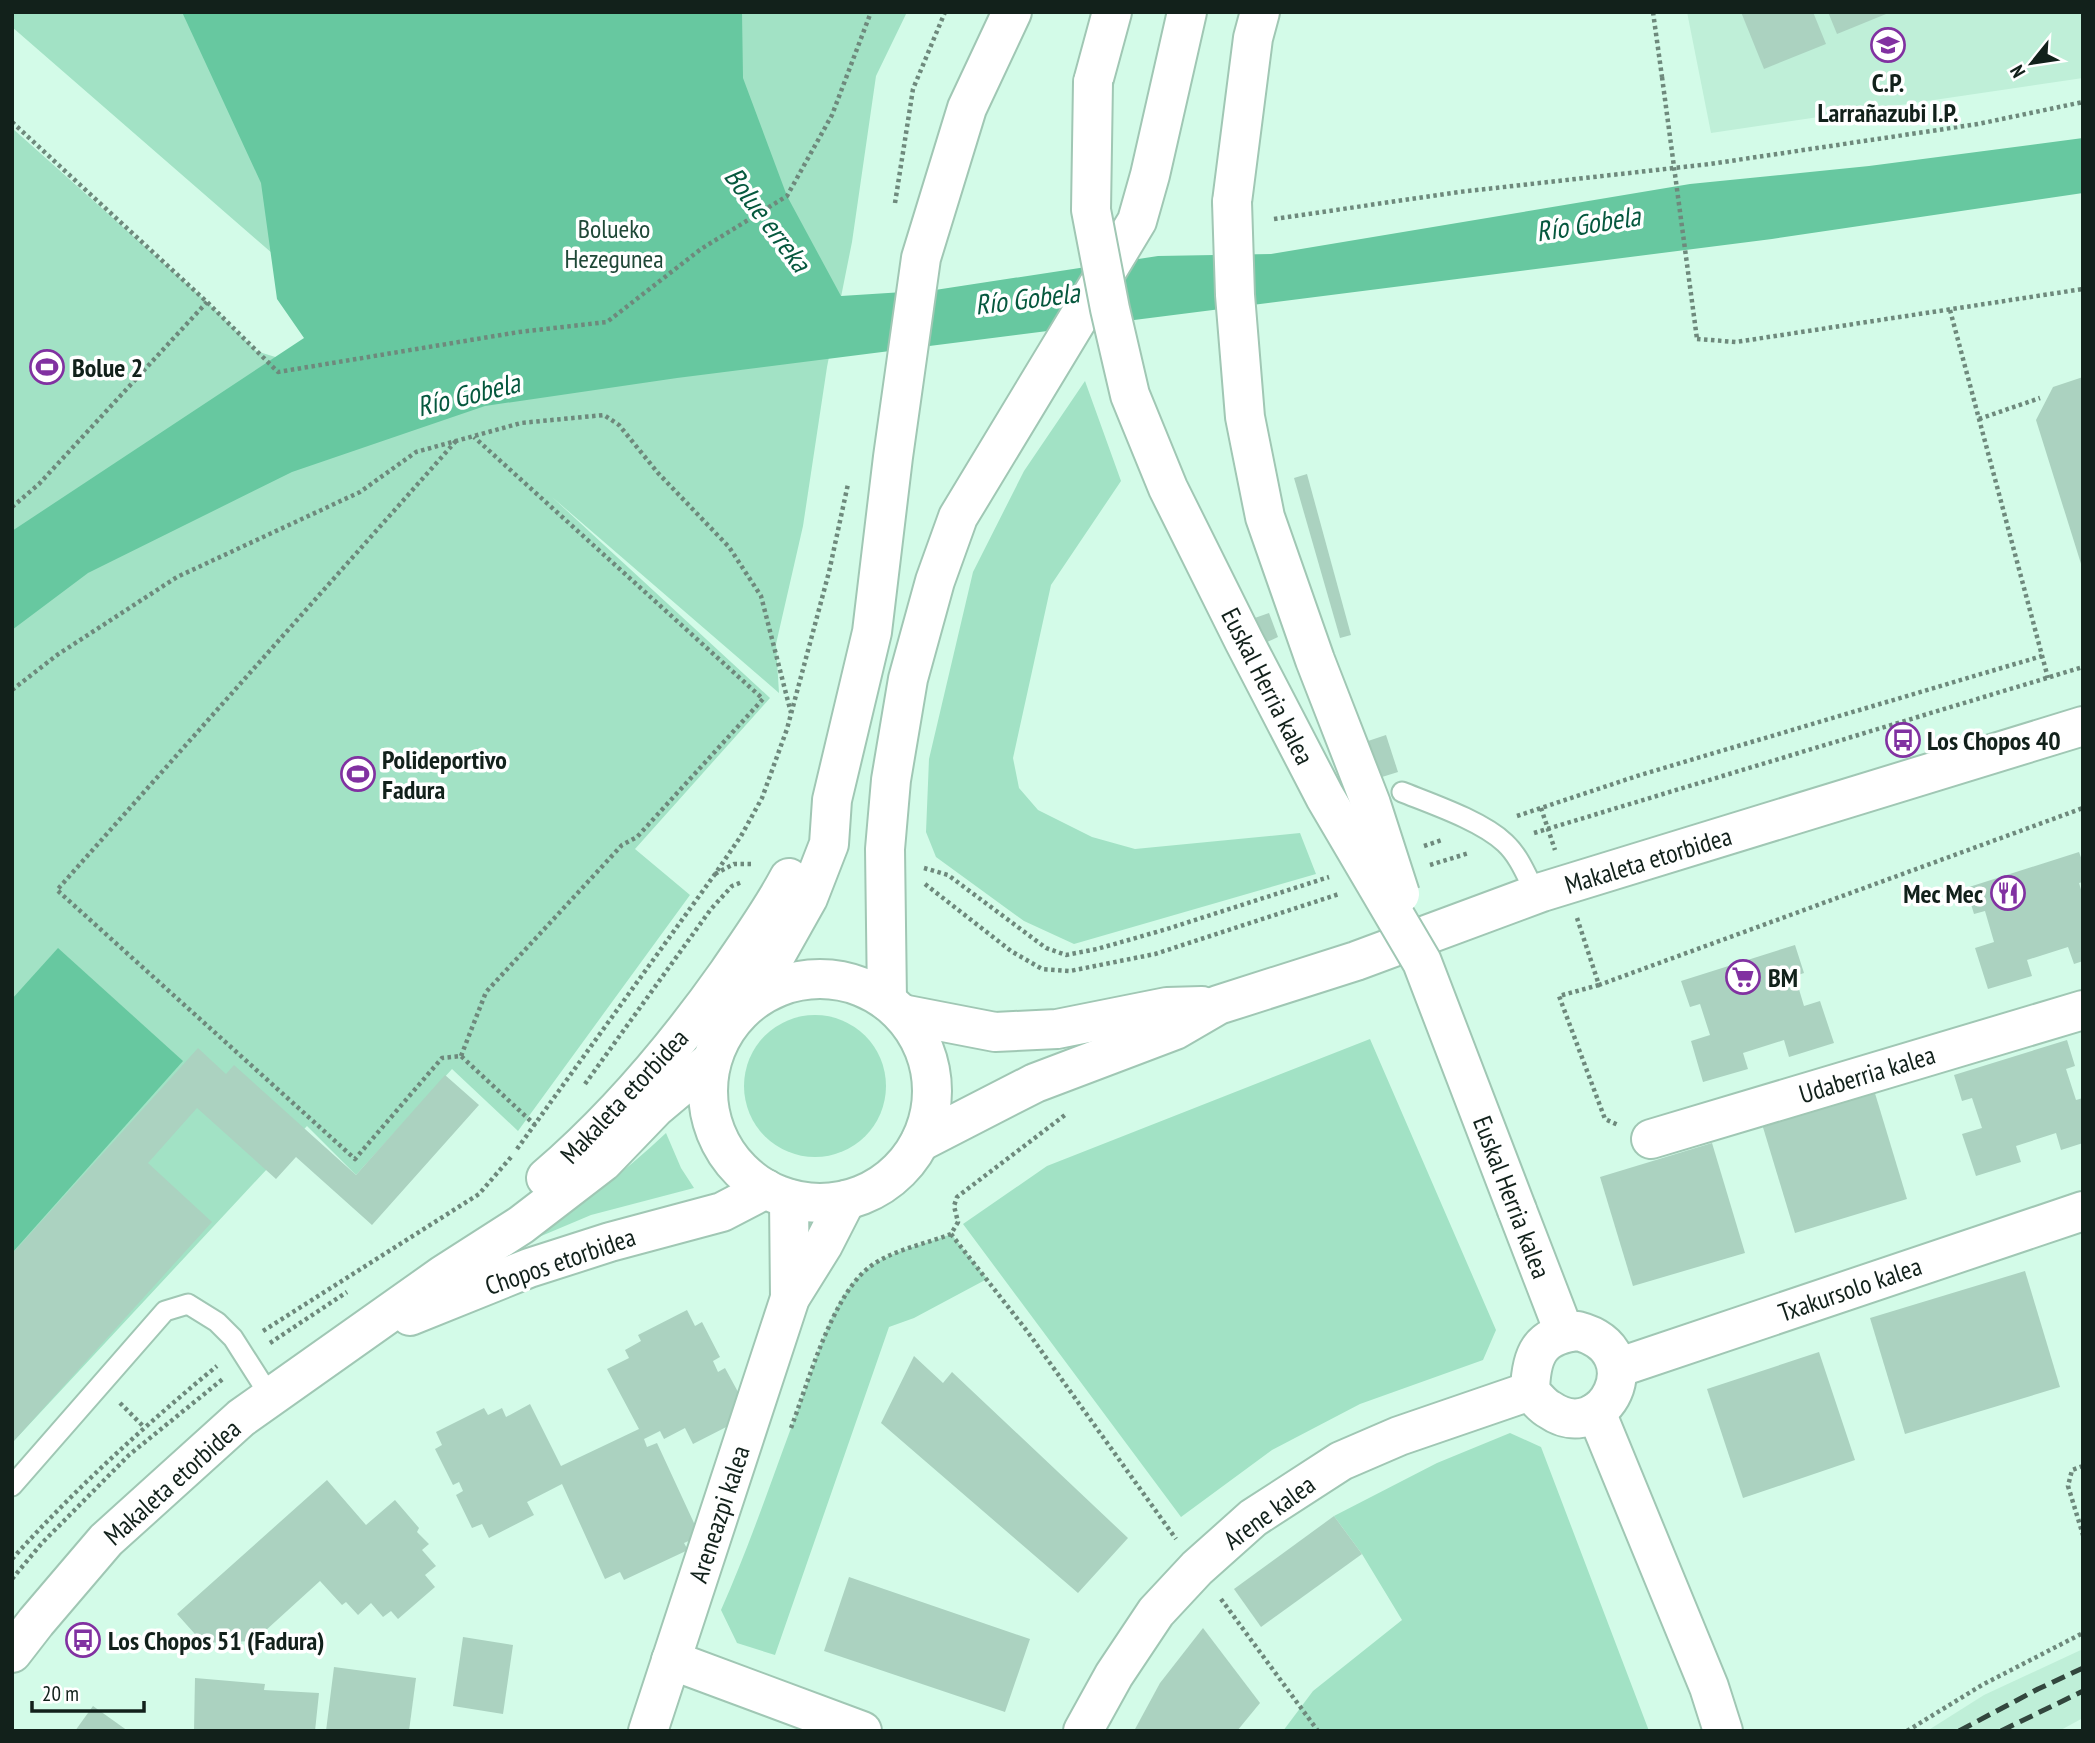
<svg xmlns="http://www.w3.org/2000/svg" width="2095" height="1743" font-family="'PT Sans Narrow',sans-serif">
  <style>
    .built { fill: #bfefd8 }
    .green { fill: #a2e2c5 }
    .water { fill: #67c8a0 }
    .building { fill: #abd2c0 }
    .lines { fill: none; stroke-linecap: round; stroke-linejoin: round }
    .lane-casing { stroke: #a0c7b4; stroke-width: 23 }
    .street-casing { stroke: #a0c7b4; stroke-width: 42 }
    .secondary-casing { stroke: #a0c7b4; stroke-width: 42 }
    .path { stroke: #6e897c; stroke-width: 4.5; stroke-dasharray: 3.5 3.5; stroke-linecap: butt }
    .lane { stroke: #fff; stroke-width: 19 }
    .street { stroke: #fff; stroke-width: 38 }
    .secondary { stroke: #fff; stroke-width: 38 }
    .rail { stroke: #32463d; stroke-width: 5; stroke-dasharray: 14 7; stroke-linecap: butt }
    .secondary-bridge-casing { stroke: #a0c7b4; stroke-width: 42; stroke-linecap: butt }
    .path-bridge { stroke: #6e897c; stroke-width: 4.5; stroke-dasharray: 3.5 3.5; stroke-linecap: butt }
    .secondary-bridge { stroke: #fff; stroke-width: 38 }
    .labels { text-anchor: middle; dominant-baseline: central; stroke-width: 7; stroke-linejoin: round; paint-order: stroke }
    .poi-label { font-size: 26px; font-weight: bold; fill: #12211b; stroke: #fff; text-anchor: start }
    .park-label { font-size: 26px; fill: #204938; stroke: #fff }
    .street-label { font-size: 26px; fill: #12211b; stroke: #fff }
    .water-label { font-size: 28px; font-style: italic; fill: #06583e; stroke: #fff }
  </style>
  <rect width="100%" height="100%" fill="#d3fbe8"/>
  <!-- built -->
  <g class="built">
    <polygon points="1687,12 2083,12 2083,78 1711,133"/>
    <polygon points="2083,1649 2083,1718 2059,1731 1927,1731 1984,1695"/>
  </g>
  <!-- green -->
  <g class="green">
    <polygon points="12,12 907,12 876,76 852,242 827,367 803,526 776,644 779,693 552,497 770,698 635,849 690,895 518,1131 452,1069 356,1175 307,1126 12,1443 12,128 207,302 256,351 456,413 12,27"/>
    <polygon points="1085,381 1121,481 1051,585 1013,758 1019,788 1038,810 1092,837 1135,849 1300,833 1316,874 1074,944 1024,921 936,857 926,832 929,759 973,572 1024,471"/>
    <circle cx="815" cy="1086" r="71"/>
    <polygon points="1370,1039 1496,1330 1483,1360 1360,1404 1272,1450 1181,1517 963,1224 1047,1166"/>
    <path d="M 666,1133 L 681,1168 L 694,1188 L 591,1215 L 527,1242 C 576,1208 623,1174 666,1133 Z"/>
    <path d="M 951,1234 L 987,1279 L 914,1318 L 889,1327 L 775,1655 L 737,1643 L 721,1610 C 752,1540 776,1467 803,1396 C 819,1354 831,1298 867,1269 C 891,1250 924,1245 951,1234 Z"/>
    <polygon points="1510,1433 1541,1447 1649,1731 1283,1731 1313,1691 1402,1620 1362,1554 1334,1516 1437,1463"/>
  </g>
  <!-- water -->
  <g class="water">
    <polygon points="182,12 742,12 743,78 787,196 841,296 935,290 1158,256 1271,254 1690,184 1869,166 2083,138 2083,193 1772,239 677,378 485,406 292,472 88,573 12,630 12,531 304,338 277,299 261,183"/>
    <polygon points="58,948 183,1061 12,1253 12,999"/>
  </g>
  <!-- building -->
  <g class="building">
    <polygon points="1741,12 1813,12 1826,44 1764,69"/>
    <polygon points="1828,12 1891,12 1837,34"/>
    <polygon points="2083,377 2083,567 2082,567 2036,420 2053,387"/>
    <polygon points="1307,474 1351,635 1340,638 1294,478"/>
    <polygon points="1269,613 1278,637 1263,644 1249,620"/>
    <polygon points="1386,735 1398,772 1382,777 1368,741"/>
    <polygon points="2079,852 2083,863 2083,882 2079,883 2083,896 2083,961 2074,964 2068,947 2027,960 2032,976 1988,989 1975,948 1994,942 1985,911 1974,914 1966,888"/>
    <polygon points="1795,945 1804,973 1795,976 1804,1006 1820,1001 1834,1043 1789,1057 1784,1040 1743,1053 1748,1069 1703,1082 1691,1041 1710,1035 1700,1004 1690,1007 1681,981"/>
    <polygon points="2067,1040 2075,1066 2066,1069 2076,1100 2083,1098 2083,1143 2061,1150 2056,1133 2016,1146 2021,1162 1976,1176 1962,1134 1982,1128 1972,1098 1962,1101 1954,1075"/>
    <polygon points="198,1048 226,1074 234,1065 356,1175 445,1075 479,1105 372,1225 296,1157 276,1179 197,1108 148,1163 212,1222 12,1443 12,1254"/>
    <polygon points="1874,1090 1907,1199 1795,1233 1762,1124"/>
    <polygon points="1712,1143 1745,1253 1633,1286 1600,1177"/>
    <polygon points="2025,1271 2060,1387 1905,1434 1870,1318"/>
    <polygon points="687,1310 695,1326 702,1322 720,1357 713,1361 718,1372 725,1368 744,1403 740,1420 693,1444 685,1428 664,1439 660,1431 644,1439 647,1447 657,1443 700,1536 684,1543 688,1550 624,1580 620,1572 605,1579 562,1484 527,1502 534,1515 489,1538 482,1524 472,1528 456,1495 463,1491 459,1482 453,1485 435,1449 442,1445 436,1432 484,1408 488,1415 502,1408 506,1417 530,1404 561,1466 639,1429 607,1369 629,1358 625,1350 641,1341 638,1335"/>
    <polygon points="1819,1352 1855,1460 1743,1498 1707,1389"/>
    <polygon points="914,1356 943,1383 952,1372 1128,1538 1078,1593 881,1423"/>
    <polygon points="327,1480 366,1525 395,1500 419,1528 417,1532 429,1544 422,1550 436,1566 425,1575 435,1587 398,1619 391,1611 383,1617 371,1603 358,1615 346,1602 342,1605 320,1581 254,1641 203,1643 177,1614"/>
    <polygon points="1334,1516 1362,1554 1261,1627 1234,1589"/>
    <polygon points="849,1577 1030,1639 1005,1712 824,1651"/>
    <polygon points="1203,1628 1260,1703 1237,1731 1134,1731 1160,1683"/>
    <polygon points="463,1637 513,1645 503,1714 453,1706"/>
    <polygon points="334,1667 416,1678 409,1731 326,1731"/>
    <polygon points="195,1678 265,1684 264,1690 319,1693 315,1731 194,1731"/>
    <polygon points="93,1706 128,1731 75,1731"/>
  </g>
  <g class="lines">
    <!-- lane casing -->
    <g class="lane-casing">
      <g id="lane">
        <path d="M 1402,792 C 1432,804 1482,821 1505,843 C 1520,857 1527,877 1536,894"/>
        <polyline points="12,1486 165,1311 188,1304 217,1322 233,1338 270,1396"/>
      </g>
    </g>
    <!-- street casing -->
    <g class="street-casing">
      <g id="street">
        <polyline points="1651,1139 2083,1010"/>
        <polyline points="789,1199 790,1298"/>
        <polyline points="1617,1368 2083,1211"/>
        <polyline points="671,1660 862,1731"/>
        <polyline points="648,1731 790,1298 823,1245 846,1200"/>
        <polyline points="1083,1731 1114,1675 1156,1612 1197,1568 1253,1518 1341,1461 1399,1436 1530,1391"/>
      </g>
    </g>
    <!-- secondary casing -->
    <g class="secondary-casing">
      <g id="secondary">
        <polyline points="1093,82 1112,12"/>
        <polyline points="1232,202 1253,38 1260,12"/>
        <circle cx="820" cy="1091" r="112"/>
        <polyline points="887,1001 885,849 891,780 908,679 935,581 958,517 1137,221 1150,175 1187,12"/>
        <polyline points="749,1003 808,898 829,844 832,800 872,632 893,457 921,258 967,108 1012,12"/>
        <polyline points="902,1014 995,1032 1057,1029 1167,1007 1202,1006"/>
        <polyline points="920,1142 1035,1083 1175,1030 1218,1005 1356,961 1542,892 2083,726"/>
        <path d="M 546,1178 C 616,1118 675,1048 728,973 C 749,942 771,912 789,878"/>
        <polyline points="1517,1210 1564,1332"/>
        <polyline points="410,1316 529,1268 610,1242 722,1212 766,1189"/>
        <path d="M 1578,1331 C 1654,1351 1604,1447 1550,1410 C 1542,1406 1536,1398 1530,1391 C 1531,1355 1539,1335 1578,1331 Z"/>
        <polyline points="1596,1412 1709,1687 1723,1731"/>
        <polyline points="12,1653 36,1622 106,1540 241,1418 443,1275 521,1225 603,1162 655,1108 711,1061"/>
      </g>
    </g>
    <!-- path -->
    <g class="path">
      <polyline points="1653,12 1662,77"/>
      <polyline points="12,122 207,302 278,372 519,332 607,322 701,249 787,196 832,115 871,12"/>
      <polyline points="895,203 913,89 945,12"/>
      <polyline points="1274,219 1459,192 1710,164 1978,124 2083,102"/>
      <polyline points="1950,310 2048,678"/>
      <polyline points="1697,339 1736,342 2083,289"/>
      <polyline points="1979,419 2040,398"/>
      <polyline points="456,441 57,890 355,1159 442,1058 461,1056 535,1125"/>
      <polyline points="12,507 39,484 207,302"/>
      <polyline points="12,690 57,655 177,577 360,492 416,452 521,423 604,415 619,425 658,473 729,547 761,596 791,713"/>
      <polyline points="1541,808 1555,850"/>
      <polyline points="1517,816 1640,775 2042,656"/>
      <polyline points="1534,833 2083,667"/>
      <polyline points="1424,846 1442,840"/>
      <polyline points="1430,865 1469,853"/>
      <polyline points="924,868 948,875 1046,948 1066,955 1097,949 1167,929 1329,877"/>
      <polyline points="715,874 734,864 753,864"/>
      <polyline points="925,884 1011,951 1042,969 1070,971 1155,954 1339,894"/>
      <polyline points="1577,918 1599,985 2083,808"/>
      <polyline points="1599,985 1559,996 1605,1119 1618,1125"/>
      <polyline points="461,1056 486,992 622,845 637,837 763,699 474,437"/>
      <polyline points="585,1084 711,909 732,886 742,882"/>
      <polyline points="517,1149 715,874 741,836 762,798 787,729 829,572 848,484"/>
      <polyline points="951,1234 1027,1331 1176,1539"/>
      <polyline points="263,1331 479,1194 512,1156"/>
      <polyline points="270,1343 347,1292"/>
      <polyline points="120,1403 144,1427"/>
      <path d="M 791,1428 C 808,1383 831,1299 867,1269 C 890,1250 923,1245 951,1234 L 958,1222 L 954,1206 L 957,1197 L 1065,1115"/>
      <polyline points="2083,1466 2072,1470 2068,1486 2083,1535"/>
      <path d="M 12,1559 C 75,1489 144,1426 217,1366"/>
      <polyline points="12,1579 42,1543 129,1455 224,1378"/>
      <polyline points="1221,1599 1318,1731"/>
      <polyline points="1907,1731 1982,1685 2083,1633"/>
    </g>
    <!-- lane -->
    <use href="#lane" class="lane"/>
    <!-- street -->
    <use href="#street" class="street"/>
    <!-- secondary -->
    <use href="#secondary" class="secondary"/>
    <!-- rail -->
    <g class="rail">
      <polyline points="1959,1731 2038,1689 2083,1668"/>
      <polyline points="2001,1731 2083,1691"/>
    </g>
    <!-- secondary-bridge casing -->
    <g class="secondary-bridge-casing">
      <g id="secondary-bridge">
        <polyline points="1093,82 1091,210 1110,309 1130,395 1168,488 1244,641 1325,797 1422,962 1517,1210"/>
        <polyline points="1232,202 1235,295 1245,417 1265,517 1315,660 1371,804 1400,894"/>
      </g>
    </g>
    <!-- path-bridge -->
    <polyline class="path-bridge" points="1662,77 1697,339"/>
    <!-- secondary-bridge -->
    <use href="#secondary-bridge" class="secondary-bridge"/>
  </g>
  <!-- icons -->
  <defs>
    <g id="school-ring" transform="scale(1.75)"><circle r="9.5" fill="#fff" stroke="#8131a1" stroke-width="1.5"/><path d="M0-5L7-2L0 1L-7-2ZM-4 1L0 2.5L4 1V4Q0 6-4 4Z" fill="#8131a1"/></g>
    <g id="stadium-ring" transform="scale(1.75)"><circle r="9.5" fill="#fff" stroke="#8131a1" stroke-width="1.5"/><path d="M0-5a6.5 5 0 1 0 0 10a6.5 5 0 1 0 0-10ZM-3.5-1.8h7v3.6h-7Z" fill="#8131a1"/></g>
    <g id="bus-ring" transform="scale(1.75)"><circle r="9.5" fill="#fff" stroke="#8131a1" stroke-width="1.5"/><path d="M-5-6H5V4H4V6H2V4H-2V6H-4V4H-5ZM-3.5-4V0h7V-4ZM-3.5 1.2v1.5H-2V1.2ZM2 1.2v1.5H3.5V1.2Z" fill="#8131a1"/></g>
    <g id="restaurant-ring" transform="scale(1.75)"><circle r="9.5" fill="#fff" stroke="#8131a1" stroke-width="1.5"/><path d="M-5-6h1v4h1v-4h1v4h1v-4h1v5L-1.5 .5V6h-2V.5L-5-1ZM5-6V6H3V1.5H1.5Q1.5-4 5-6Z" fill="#8131a1"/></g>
    <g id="supermarket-ring" transform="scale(1.75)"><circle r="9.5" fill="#fff" stroke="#8131a1" stroke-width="1.5"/><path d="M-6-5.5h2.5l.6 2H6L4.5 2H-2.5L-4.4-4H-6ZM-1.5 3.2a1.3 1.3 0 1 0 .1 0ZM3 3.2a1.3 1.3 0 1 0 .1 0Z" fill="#8131a1"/></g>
  </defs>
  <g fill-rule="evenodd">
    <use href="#school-ring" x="1888" y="45"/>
    <use href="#stadium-ring" x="47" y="367"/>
    <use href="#bus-ring" x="1903" y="740"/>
    <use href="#stadium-ring" x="358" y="774"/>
    <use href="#restaurant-ring" x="2008" y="893"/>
    <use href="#supermarket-ring" x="1743" y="977"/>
    <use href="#bus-ring" x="83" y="1640"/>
  </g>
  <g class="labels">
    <!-- poi labels -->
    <g class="poi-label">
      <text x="1888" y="82" text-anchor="middle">C.P.<tspan x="1888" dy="30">Larrañazubi I.P.</tspan></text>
      <text x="72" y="367">Bolue 2</text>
      <text x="1927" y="740">Los Chopos 40</text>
      <text x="382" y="759">Polideportivo<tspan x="382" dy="30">Fadura</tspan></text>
      <text x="1983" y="893" text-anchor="end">Mec Mec</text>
      <text x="1768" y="977">BM</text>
      <text x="108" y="1640">Los Chopos 51 (Fadura)</text>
    </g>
    <!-- park labels -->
    <g class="park-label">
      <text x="614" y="228">Bolueko<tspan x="614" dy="30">Hezegunea</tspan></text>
    </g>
    <!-- street labels -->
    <g class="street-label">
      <text transform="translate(1268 686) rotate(63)">Euskal Herria kalea</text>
      <text transform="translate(1648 860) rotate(-17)">Makaleta etorbidea</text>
      <text transform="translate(1867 1074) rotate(-17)">Udaberria kalea</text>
      <text transform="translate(624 1096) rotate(-47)">Makaleta etorbidea</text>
      <text transform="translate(1512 1197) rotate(69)">Euskal Herria kalea</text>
      <text transform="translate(560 1261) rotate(-19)">Chopos etorbidea</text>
      <text transform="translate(1850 1289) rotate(-19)">Txakursolo kalea</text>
      <text transform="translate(172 1482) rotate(-42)">Makaleta etorbidea</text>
      <text transform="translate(1269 1512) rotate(-36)">Arene kalea</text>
      <text transform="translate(719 1514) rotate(-72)">Areneazpi kalea</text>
    </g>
    <!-- water labels -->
    <g class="water-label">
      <text transform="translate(768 219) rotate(53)">Bolue erreka</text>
      <text transform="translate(1588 223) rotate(-9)">Río Gobela</text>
      <text transform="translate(1027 298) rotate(-7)">Río Gobela</text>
      <text transform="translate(468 394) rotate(-14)">Río Gobela</text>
    </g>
  </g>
  <!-- border -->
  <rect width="2095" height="1743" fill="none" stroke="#12211b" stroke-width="28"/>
  <!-- north arrow -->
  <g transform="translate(2032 63) rotate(240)" stroke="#ffffff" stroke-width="5" paint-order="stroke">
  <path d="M0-5L12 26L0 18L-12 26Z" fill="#12211b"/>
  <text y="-10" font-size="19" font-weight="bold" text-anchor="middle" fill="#12211b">N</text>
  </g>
  <!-- scale -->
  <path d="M32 1701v10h112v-10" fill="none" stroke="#12211b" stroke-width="3.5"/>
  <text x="42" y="1701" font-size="21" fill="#12211b" stroke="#ffffff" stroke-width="5" paint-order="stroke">20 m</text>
</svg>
